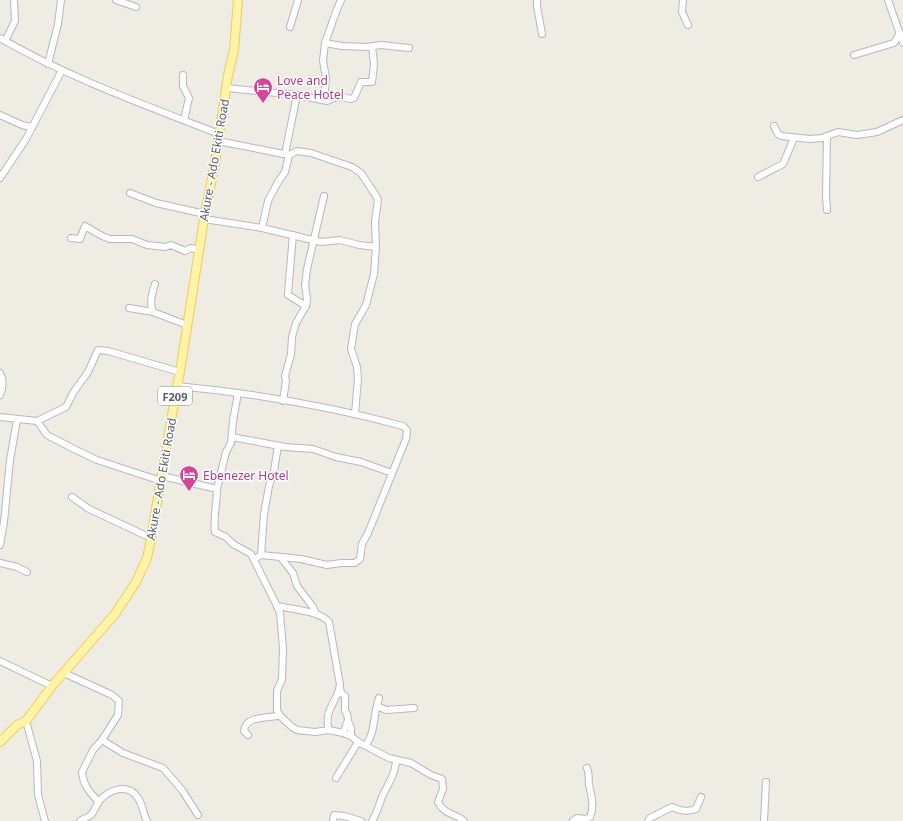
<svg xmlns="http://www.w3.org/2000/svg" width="903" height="821" font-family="'Noto Sans',sans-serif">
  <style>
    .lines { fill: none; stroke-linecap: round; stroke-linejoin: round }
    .minor-casing { stroke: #b5b9bd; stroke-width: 8 }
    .major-casing { stroke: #f1ca59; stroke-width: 10 }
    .minor { stroke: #fff; stroke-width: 6 }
    .major { stroke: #fff3a7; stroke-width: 8 }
    .labels { text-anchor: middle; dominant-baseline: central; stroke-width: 3; stroke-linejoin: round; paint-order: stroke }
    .shield { fill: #fff; stroke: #8c8f92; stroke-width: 1 }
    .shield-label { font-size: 11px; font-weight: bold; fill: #5b5f64 }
    .hotel-label { font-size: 12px; fill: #b23c85; stroke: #fff; text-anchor: start }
    .street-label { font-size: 12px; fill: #5b5f64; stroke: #fff }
  </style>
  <rect width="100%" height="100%" fill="#eeece3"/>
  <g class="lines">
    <!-- minor casing -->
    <g class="minor-casing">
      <g id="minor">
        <polyline points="116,0 136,7"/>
        <polyline points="537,0 537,6 542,34"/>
        <polyline points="683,0 682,12 688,25"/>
        <polyline points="888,0 903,43"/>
        <polyline points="290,27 298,0"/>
        <path d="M 0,38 C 69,78 145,105 219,134"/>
        <polyline points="5,41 15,21 14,0"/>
        <polyline points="325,43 342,46 367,47 381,45 409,48"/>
        <polyline points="854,55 894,43 900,33"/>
        <polyline points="48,64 58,24 61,0"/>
        <polyline points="183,75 183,86 189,98 184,120"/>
        <polyline points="227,88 297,95 285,154"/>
        <polyline points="297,95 327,101 339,96 350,99 354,98 361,82 372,82 374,64 372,46"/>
        <polyline points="324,100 326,78 323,61 325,43 336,12 341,0"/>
        <polyline points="0,115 22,125 32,127"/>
        <polyline points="774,126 778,134 781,136 810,139 822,138 838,132 857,135 877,132 903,120"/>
        <polyline points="218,141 289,155 297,151 311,153 352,167 361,173 378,199 375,222 376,247 374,274 366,305 355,324 351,349 357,367 358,379 355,414"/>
        <polyline points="758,177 783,164 794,138"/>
        <polyline points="0,178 26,139 62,70"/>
        <polyline points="130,193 156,203 205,214"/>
        <polyline points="827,210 826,196 827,136"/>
        <polyline points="204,219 262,228 321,242 340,240 359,245 376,247"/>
        <polyline points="262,228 268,201 278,182 285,172 289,155"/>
        <polyline points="293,235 288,293 288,295 306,306"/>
        <polyline points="71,238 80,239 85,226 102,236 110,239 132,239 147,245 165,247 171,245 185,251 191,248 199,250"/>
        <polyline points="129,308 153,312 187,325"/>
        <path d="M 153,312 C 149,303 152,294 155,284"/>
        <path d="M 0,373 C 4,380 3,388 0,395"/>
        <path d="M 177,386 C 253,393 329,406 403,426 L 407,430 L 406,439 L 368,533 L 362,544 L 360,559 L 355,563 L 341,563 L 327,565 L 301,559 L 261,555 L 255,559"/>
        <polyline points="283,401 286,381 285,376 291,354 292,337 296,323 306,306 307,299 305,285 307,269 324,196"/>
        <polyline points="0,417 37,421 66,407 73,393 88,372 98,350 108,351 180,372"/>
        <polyline points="37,421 47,435 74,449 97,460 161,481"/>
        <polyline points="232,437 285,447 313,449 336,457 361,462 392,473"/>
        <path d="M 162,476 L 217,489 C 217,502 213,520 215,532 L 226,537 L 233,544 L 251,554 L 277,606 L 280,613 L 283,648 L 282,679 L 277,691 L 277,710 L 280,716 L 292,727 L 297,730 L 315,732 L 329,730 L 343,733 L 351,736 L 358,742 L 389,758 L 411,763 L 431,775 L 442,779 L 443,789 L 438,802 C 444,815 455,813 464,821"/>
        <polyline points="217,489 226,452 231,443 233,421 238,393"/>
        <polyline points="72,497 89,509 151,538"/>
        <polyline points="0,545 4,522 10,460 17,420"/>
        <polyline points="261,555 264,514 269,486 274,471 278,446"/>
        <polyline points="281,558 293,573 297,586 313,607 316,614"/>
        <polyline points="0,563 17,567 27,572"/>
        <path d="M 277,606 C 291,609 320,611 329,622 L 340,685 C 337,703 323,710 329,730"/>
        <polyline points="0,661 52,686"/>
        <path d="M 64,673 L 112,695 L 119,701 L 118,715 L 102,740 L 93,750 L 82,772 C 83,785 90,793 99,802"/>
        <path d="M 340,687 L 341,693 L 345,696 L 345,711 C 351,718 346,725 343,733"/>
        <polyline points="377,706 386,710 414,708"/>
        <polyline points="26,721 37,761 38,795 45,821"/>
        <polyline points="348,721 351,728 351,736"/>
        <path d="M 248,735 L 244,731 C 245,716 266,718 277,716 L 279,714"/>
        <polyline points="102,740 123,753 163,768 182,790 198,815"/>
        <path d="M 366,745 C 376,731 373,714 379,698"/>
        <polyline points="336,778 358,742"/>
        <path d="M 80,821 C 83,819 88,817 91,815 C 95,811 96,805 99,801 C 109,790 128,782 138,798 C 143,805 143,814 147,821"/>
        <polyline points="333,821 334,815 344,816 361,821"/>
        <path d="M 372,821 C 377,813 379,805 382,797 C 388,784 395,775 396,761"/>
        <path d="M 573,821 L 577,818 L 586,819 L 590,817 C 595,805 591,797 589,784 C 588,778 590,774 587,768"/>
        <path d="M 648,821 L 650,818 L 672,807 C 681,811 687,812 696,809 L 701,797"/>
        <polyline points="764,821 766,782"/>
      </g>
    </g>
    <!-- major casing -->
    <g class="major-casing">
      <polyline id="major" points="0,742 17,725 26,721 52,686 115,614 136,582 147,558 150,544 177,386 180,372 204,219 215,163 228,75 234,50 238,0"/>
    </g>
    <!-- minor -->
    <use href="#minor" class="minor"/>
    <!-- major -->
    <use href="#major" class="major"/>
  </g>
  <!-- icons -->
  <defs>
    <g id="hotel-pin" transform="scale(1)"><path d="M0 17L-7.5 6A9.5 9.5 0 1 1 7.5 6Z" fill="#d1479c" stroke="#fff"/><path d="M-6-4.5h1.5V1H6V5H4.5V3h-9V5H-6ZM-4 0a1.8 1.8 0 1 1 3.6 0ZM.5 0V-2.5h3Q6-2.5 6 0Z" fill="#fff"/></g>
  </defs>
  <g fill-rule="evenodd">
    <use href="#hotel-pin" x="263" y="87"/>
    <use href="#hotel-pin" x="189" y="475"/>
  </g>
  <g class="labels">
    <!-- shield labels -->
    <rect class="shield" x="158" y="387" width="34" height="18" rx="3"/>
    <g class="shield-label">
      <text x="175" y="396">F209</text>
    </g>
    <!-- hotel labels -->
    <g class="hotel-label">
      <text x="277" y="80">Love and<tspan x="277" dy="14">Peace Hotel</tspan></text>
      <text x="203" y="475">Ebenezer Hotel</text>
    </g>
    <!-- street labels -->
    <g class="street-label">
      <text transform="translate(214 160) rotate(-80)">Akure - Ado Ekiti Road</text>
      <text transform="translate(161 479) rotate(-80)">Akure - Ado Ekiti Road</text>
    </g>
  </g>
</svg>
